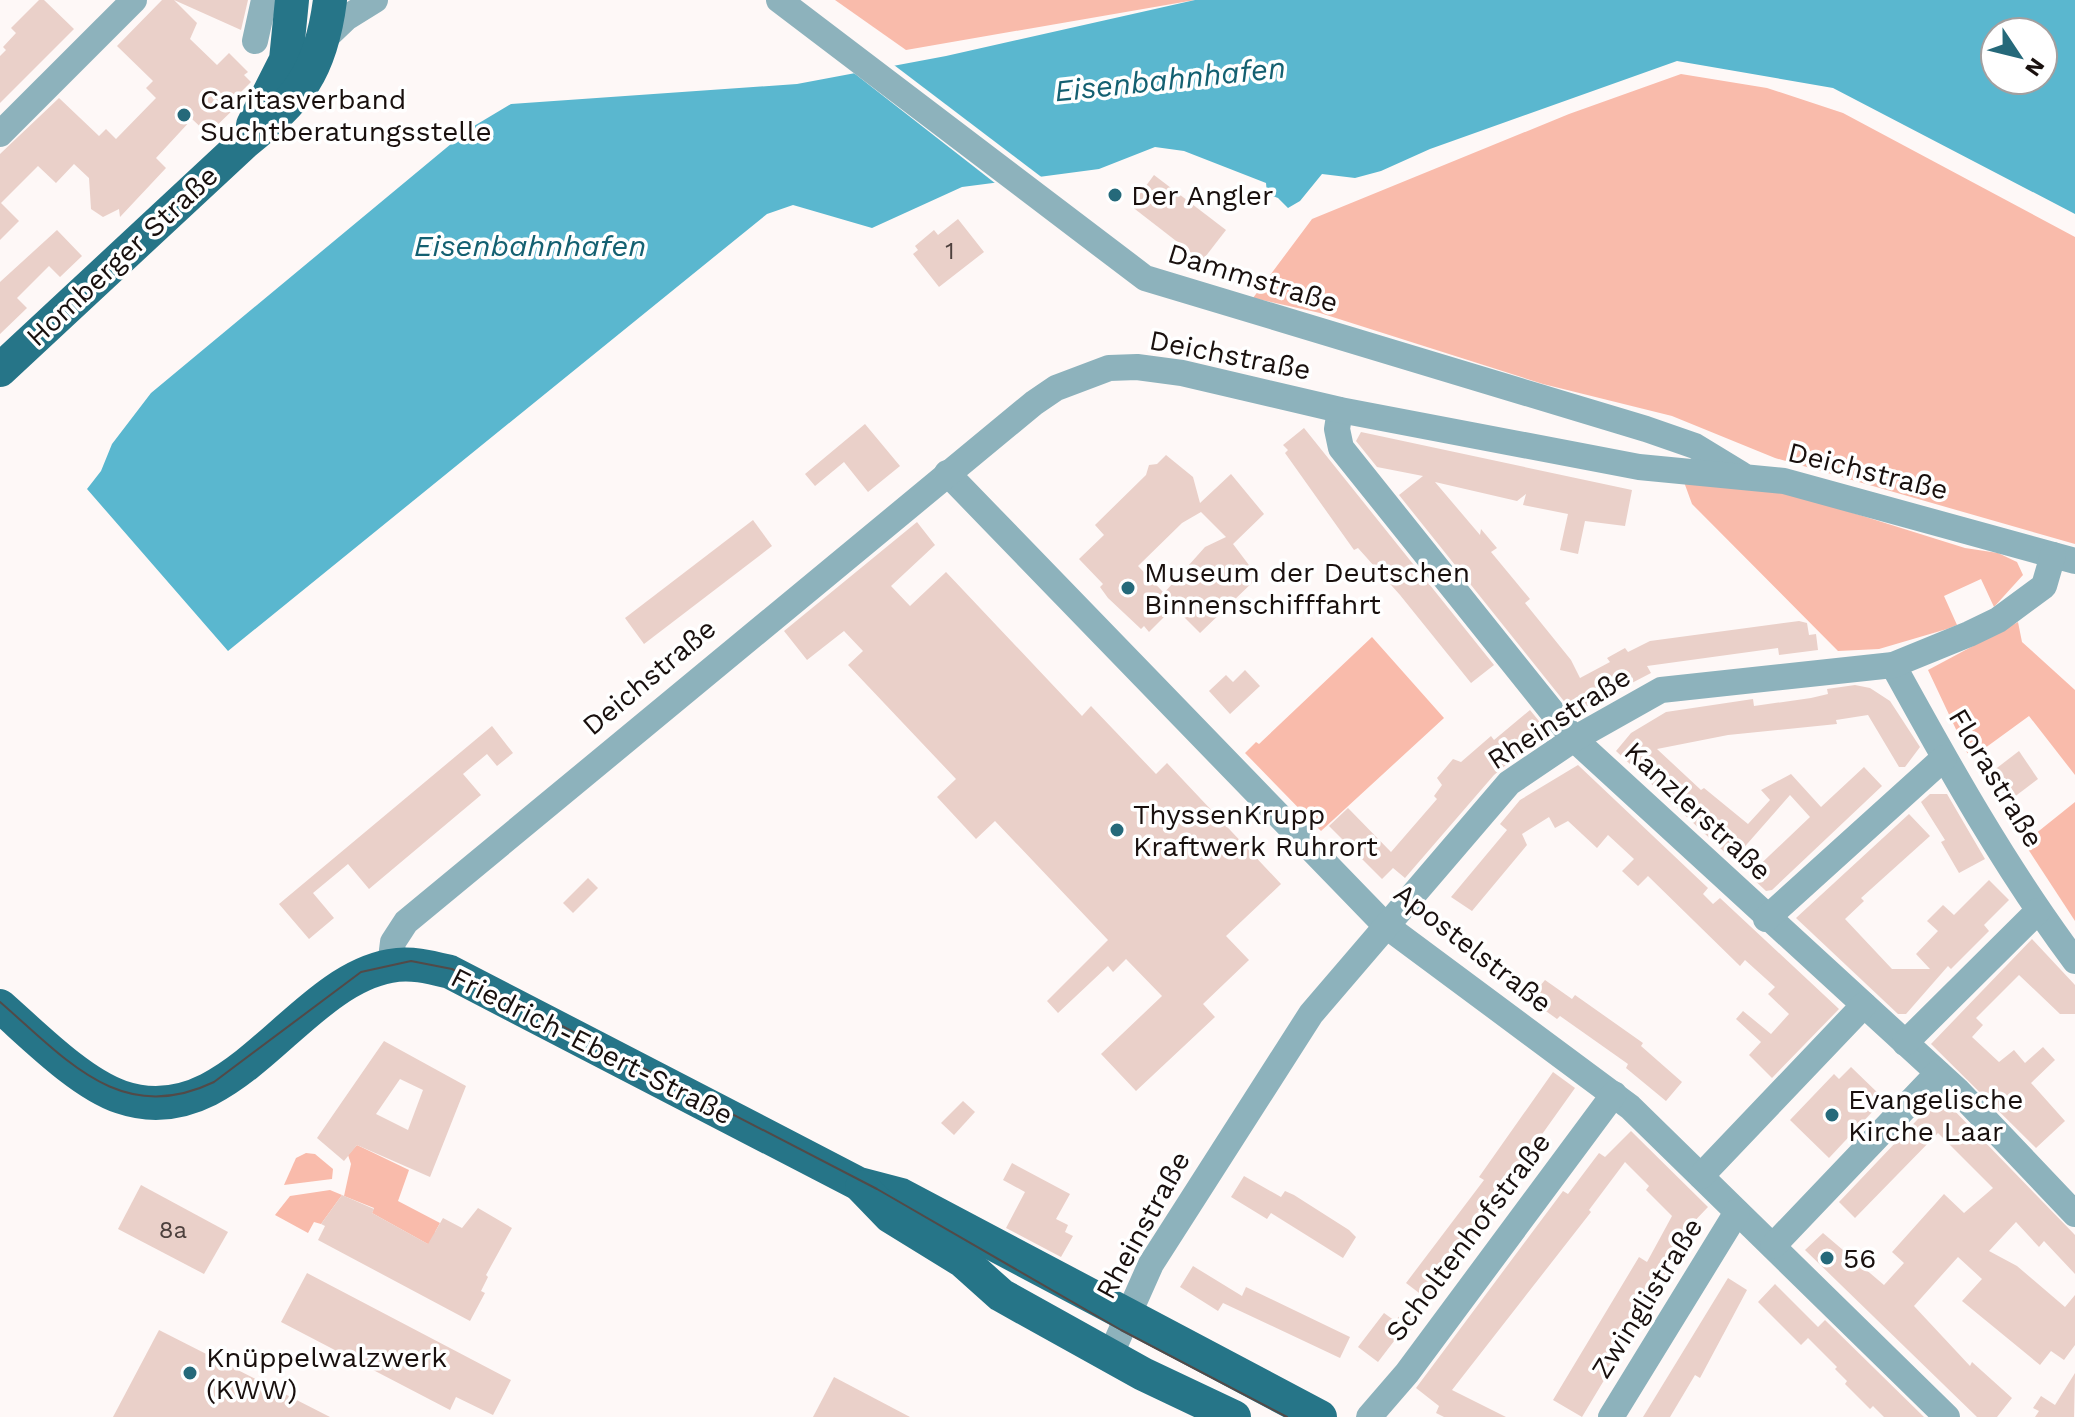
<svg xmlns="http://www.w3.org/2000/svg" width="2075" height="1417" font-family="'Work Sans',sans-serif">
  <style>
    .green { fill: #f9bbab }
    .water { fill: #5ab7cf; fill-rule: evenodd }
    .pier { fill: #fef8f7 }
    .building { fill: #ead0c9; fill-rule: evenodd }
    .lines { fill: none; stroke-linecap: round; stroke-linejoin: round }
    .minor { stroke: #8db2bc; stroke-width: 26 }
    .major { stroke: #267588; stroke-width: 34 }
    .tram { stroke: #524a48; stroke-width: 2 }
    .poi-dot { fill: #25697a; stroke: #fff; stroke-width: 3 }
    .labels { text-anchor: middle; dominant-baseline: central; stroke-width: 7; stroke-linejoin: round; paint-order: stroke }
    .number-label { font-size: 24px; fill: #4d403d }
    .poi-label { font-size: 28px; fill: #19100e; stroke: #fff; text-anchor: start }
    .street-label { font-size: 28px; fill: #19100e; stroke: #fff }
    .water-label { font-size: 30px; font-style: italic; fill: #146071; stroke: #fff }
  </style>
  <rect width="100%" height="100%" fill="#fef8f7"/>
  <!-- green -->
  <g class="green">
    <polygon points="835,0 1195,0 906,50"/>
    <polygon points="1681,74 1767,88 1843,113 2075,237 2075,544 1775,458 1672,416 1543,384 1320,313 1253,298 1312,219 1569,114"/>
    <polygon points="1684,482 1746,486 1802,497 1965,548 1998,553 2017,562 2023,575 1994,607 1981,579 1944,596 1957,625 1947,629 1879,649 1838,651 1692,504"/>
    <polygon points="2018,622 2022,642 2075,690 2075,775 2029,716 1970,759 1928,670"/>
    <polygon points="1372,637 1444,718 1321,831 1245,753 1256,742 1259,744"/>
    <polygon points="2075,802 2075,921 2024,843"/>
    <polygon points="357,1145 409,1170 398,1201 440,1223 435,1232 453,1258 372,1213 374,1208 344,1196 351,1164 348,1155"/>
    <polygon points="306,1153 315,1154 333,1169 332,1179 284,1185 296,1158"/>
    <polygon points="330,1190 342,1195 321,1224 314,1222 308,1233 275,1215 290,1196"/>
  </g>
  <!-- water -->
  <path class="water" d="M 1195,0 L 2075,0 L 2075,214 L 1833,88 L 1677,61 L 1430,149 L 1381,171 L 1355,178 L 1322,174 L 1300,201 L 1288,208 L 1278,198 L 1267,194 L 1266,183 L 1184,151 L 1155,147 L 1099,169 L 962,187 L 872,228 L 793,205 L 767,214 L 228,651 L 87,489 L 101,471 L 112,444 L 151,393 L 469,129 L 511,104 L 797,84 L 946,56 ZM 1995,32 L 2043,32 L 2043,80 L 1995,80 Z"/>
  <!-- pier -->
  <polygon class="pier" points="890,62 1048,182 1000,187 850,70"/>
  <!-- building -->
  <g class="building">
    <polygon points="39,0 44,0 74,29 0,103 0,56 6,50 3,47 16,33 11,28"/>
    <polygon points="162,0 248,0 241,30 174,0 197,23 190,39 217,65 229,53 248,72 244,75 251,82 234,99 239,104 208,134 192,119 156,158 166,168 120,217 119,209 103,217 91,209 89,178 74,164 56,183 38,166 1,203 19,221 0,240 0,154 59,98 99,136 106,129 116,139 156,98 146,88 153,81 117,46"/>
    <polygon points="1154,175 1226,230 1202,261 1131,206"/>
    <polygon points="958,219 984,252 939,287 913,254 918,250 915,246 934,230 938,235"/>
    <polygon points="57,230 82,256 60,277 49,266 17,298 27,308 0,334 0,282"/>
    <polygon points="865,424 900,466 868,492 844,462 815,486 805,474"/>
    <polygon points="1304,428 1494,665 1471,683 1400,595 1358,548 1354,550 1285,453 1288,450 1283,445"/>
    <polygon points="1361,432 1632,490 1625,526 1585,521 1578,554 1560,550 1568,514 1523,505 1526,494 1517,501 1435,482 1480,535 1481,529 1497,548 1491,552 1530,599 1525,603 1571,660 1580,678 1610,662 1607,658 1625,648 1628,652 1650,641 1799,621 1807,623 1809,635 1816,634 1818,650 1779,655 1778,648 1647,666 1651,673 1578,711 1571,710 1399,495 1423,476 1377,467 1356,441"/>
    <path d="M 1166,455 L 1193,477 L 1200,503 L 1231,474 L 1264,514 L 1233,544 L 1258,577 L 1200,633 L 1174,607 L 1149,632 L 1144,626 L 1141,629 L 1108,598 L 1100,587 L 1103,584 L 1079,559 L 1104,535 L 1095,525 L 1146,475 L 1149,465 L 1157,464 ZM 1201,512 L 1226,537 L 1205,547 L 1164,593 L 1138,566 L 1182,523 Z"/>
    <polygon points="753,520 772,546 644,644 625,618"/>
    <polygon points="917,522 935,545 891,586 910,606 946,572 1082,716 1091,706 1156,774 1167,763 1281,884 1226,936 1249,960 1203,1004 1215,1017 1136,1091 1101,1054 1162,996 1126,959 1113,972 1108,966 1058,1013 1047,1001 1108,940 995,821 976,839 937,797 956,779 848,665 863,651 844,631 807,660 784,631"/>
    <polygon points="1245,670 1260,686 1230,714 1209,691 1226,675 1233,682"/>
    <polygon points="1855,685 1870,688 1890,701 1920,747 1905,767 1899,767 1868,715 1836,720 1837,724 1728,735 1657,749 1701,790 1704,788 1748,824 1770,800 1761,790 1791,774 1821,807 1864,767 1882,786 1772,890 1766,891 1749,875 1810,817 1790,795 1733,860 1616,751 1631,733 1666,712 1753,699 1754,706 1811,698 1828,694 1827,689"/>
    <polygon points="1530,710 1547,731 1494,775 1405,878 1393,868 1382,879 1329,826 1348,808 1391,852 1437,799 1434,796 1442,785 1437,778 1453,759 1461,762 1491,736 1494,740"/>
    <polygon points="492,726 513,753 497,766 487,754 463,774 481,795 369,889 348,864 313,893 334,918 309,939 279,904"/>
    <polygon points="2019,751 2038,779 2009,801 1989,774"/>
    <polygon points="1578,765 1708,888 1703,894 1713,904 1720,898 1839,1009 1772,1078 1749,1055 1761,1042 1736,1019 1743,1011 1771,1034 1789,1014 1768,994 1775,987 1745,960 1740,966 1648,876 1638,886 1622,871 1634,859 1608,835 1597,848 1568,821 1555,828 1549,817 1522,834 1527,845 1472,911 1451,897 1507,830 1500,824 1520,800"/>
    <polygon points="1930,794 1947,794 1985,859 1959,873 1941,842 1945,840 1921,802"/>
    <polygon points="1909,814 1930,836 1861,898 1864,901 1845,919 1892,969 1930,969 1916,954 1938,931 1927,921 1943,905 1954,915 1989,880 2009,900 1984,925 1989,931 1951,969 1948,966 1906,1014 1898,1014 1796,918"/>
    <polygon points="588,878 598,888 573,913 563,903"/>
    <polygon points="2032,939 2075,985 2075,1014 2060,1014 2019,975 1976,1018 1983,1025 1972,1037 1999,1062 2014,1050 2025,1063 2043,1047 2055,1060 2031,1083 2065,1121 2036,1148 1931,1044"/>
    <polygon points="1545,980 1572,999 1575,995 1643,1043 1641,1046 1682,1082 1666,1101 1626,1068 1628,1064 1560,1016 1557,1019 1529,999"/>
    <path d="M 384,1041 L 466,1086 L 430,1177 L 357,1145 L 344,1161 L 317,1138 ZM 400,1079 L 423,1090 L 408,1130 L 376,1114 Z"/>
    <polygon points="1851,1067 1880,1095 1870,1106 1874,1110 1829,1158 1790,1120 1834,1074 1839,1079"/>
    <polygon points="1553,1072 1575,1088 1500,1193 1505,1196 1427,1299 1406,1283 1484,1180 1479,1177"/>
    <polygon points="1936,1100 1949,1105 2075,1235 2075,1274 2044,1241 2039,1247 2016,1222 1989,1251 2017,1266 2065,1307 2075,1295 2075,1345 2064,1360 2051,1351 2040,1365 1962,1301 1982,1279 1958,1257 1914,1306 1970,1366 1972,1362 2012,1398 1997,1417 1977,1417 1805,1250 1823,1233 1884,1285 1904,1263 1892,1252 1944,1194 1964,1213 1993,1188 1938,1133 1855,1218 1839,1202"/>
    <polygon points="963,1101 975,1112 954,1135 941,1123"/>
    <polygon points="1631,1131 1708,1207 1686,1230 1670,1255 1661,1271 1667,1275 1582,1417 1553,1400 1639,1257 1647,1262 1672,1216 1646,1190 1649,1186 1625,1162 1589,1210 1591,1212 1452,1390 1506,1417 1444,1417 1436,1413 1439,1406 1416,1388 1563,1191 1568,1194 1599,1153 1605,1157"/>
    <polygon points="1012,1163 1070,1194 1056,1219 1068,1225 1065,1232 1073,1236 1061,1257 1006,1228 1025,1192 1003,1180"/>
    <polygon points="1244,1176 1281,1197 1285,1191 1294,1195 1349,1230 1356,1237 1343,1258 1271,1213 1267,1219 1231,1197"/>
    <polygon points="141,1185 228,1232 204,1274 118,1229"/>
    <polygon points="342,1195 374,1209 372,1213 428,1244 443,1218 462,1228 478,1208 512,1228 486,1275 488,1277 481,1291 485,1293 470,1321 318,1240 325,1226 321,1224"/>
    <polygon points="1193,1266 1242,1296 1246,1287 1350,1337 1340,1358 1223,1303 1218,1311 1180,1287"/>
    <polygon points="307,1273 511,1380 493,1415 456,1397 450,1410 281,1322"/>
    <polygon points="1728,1278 1747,1290 1700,1378 1695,1375 1670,1417 1643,1417"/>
    <polygon points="1775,1284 1818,1327 1825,1320 1924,1417 1884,1417 1873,1406 1870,1409 1845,1384 1847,1381 1835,1369 1837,1367 1808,1338 1801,1345 1758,1302"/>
    <polygon points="1404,1311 1418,1321 1409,1332 1404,1328 1378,1362 1358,1347 1384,1313 1395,1321"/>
    <polygon points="159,1330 330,1417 113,1417"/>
    <polygon points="2075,1373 2074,1417 2035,1417 2039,1411 2033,1408 2041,1396 2055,1405"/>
    <polygon points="834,1377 910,1417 813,1417"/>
  </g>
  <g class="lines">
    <!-- minor -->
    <g class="minor">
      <polyline points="779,0 1145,278 1646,429 1695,446 1741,474"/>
      <polyline points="325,38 346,18 375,0"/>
      <polyline points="255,41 264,0"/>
      <polyline points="0,134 134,0"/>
      <polyline points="1340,410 1337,429 1341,448 1574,739 1957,1090 2075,1214"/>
      <polyline points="947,473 1385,925 1630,1107 1947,1417"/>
      <path d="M 1893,665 C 1949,767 2006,869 2075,961"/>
      <polyline points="1766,919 1944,758"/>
      <polyline points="390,966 393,942 406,922 1034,403 1056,388 1109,368 1137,367 1182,373 1340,410 1639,467 1784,481 2075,561"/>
      <polyline points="1905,1043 2038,911"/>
      <polyline points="1701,1176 1864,1005"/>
      <polyline points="1773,1246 1938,1073"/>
      <polyline points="1110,1356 1151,1264 1311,1014 1509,783 1574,739 1661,690 1893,665 1969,634 1998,620 2044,586 2053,555"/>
      <polyline points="1369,1417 1407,1373 1614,1094"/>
      <polyline points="1611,1417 1737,1212"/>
    </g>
    <!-- major -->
    <g class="major">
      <polyline points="253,125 286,60 292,0"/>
      <path d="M 0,370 L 244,143 C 299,99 321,71 330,0"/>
      <path d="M 0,1006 C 33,1035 80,1083 121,1097 C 232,1135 295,983 390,966 C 411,962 430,967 450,972 L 859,1184 L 901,1195 L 1320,1417"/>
      <polyline points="862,1187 890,1216 963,1261 1001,1295 1143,1374 1234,1417"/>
    </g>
    <!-- tram -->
    <path class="tram" d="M 0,1002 C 66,1059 121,1127 214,1082 L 361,972 L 411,961 L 452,969 L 877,1189 L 1121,1330 L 1287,1417"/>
  </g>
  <!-- markers -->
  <g class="poi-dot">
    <circle cx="184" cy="115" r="8"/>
    <circle cx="1115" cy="195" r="8"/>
    <circle cx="1128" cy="588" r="8"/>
    <circle cx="1117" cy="830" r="8"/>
    <circle cx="1832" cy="1115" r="8"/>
    <circle cx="1827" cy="1258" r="8"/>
    <circle cx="190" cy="1373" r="8"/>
  </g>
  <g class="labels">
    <!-- number labels -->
    <g class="number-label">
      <text x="950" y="251">1</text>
      <text x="173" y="1230">8a</text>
    </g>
    <!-- poi labels -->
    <g class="poi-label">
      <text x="200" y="99">Caritasverband<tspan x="200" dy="32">Suchtberatungsstelle</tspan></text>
      <text x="1131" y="195">Der Angler</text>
      <text x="1144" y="572">Museum der Deutschen<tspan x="1144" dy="32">Binnenschifffahrt</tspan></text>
      <text x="1133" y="814">ThyssenKrupp<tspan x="1133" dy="32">Kraftwerk Ruhrort</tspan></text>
      <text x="1848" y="1099">Evangelische<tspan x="1848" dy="32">Kirche Laar</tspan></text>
      <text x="1843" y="1258">56</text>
      <text x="206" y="1357">Knüppelwalzwerk<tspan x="206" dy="32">(KWW)</tspan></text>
    </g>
    <!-- street labels -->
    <g class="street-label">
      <text transform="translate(122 256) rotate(-43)">Homberger Straße</text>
      <text transform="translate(1253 278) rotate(17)">Dammstraße</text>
      <text transform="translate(1230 355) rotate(11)">Deichstraße</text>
      <text transform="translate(1868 471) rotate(14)">Deichstraße</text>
      <text transform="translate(649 677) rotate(-40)">Deichstraße</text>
      <text transform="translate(1559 718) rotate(-33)">Rheinstraße</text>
      <text transform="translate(1996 778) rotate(59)">Florastraße</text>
      <text transform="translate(1698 811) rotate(43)">Kanzlerstraße</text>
      <text transform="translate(1473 948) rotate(38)">Apostelstraße</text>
      <text transform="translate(592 1046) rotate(27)">Friedrich-Ebert-Straße</text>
      <text transform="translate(1143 1225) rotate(-61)">Rheinstraße</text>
      <text transform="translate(1468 1237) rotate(-53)">Scholtenhofstraße</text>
      <text transform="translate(1647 1298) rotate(-58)">Zwinglistraße</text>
    </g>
    <!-- water labels -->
    <g class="water-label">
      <text transform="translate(1170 79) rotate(-6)">Eisenbahnhafen</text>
      <text x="530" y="245">Eisenbahnhafen</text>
    </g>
  </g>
  <!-- north arrow -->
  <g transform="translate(2019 56) rotate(125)"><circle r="38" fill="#ffffff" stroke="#a39f9f" stroke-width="2"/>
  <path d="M0-6L14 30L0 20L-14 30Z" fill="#25697a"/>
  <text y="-12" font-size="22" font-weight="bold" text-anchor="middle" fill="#19100e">N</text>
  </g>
</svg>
